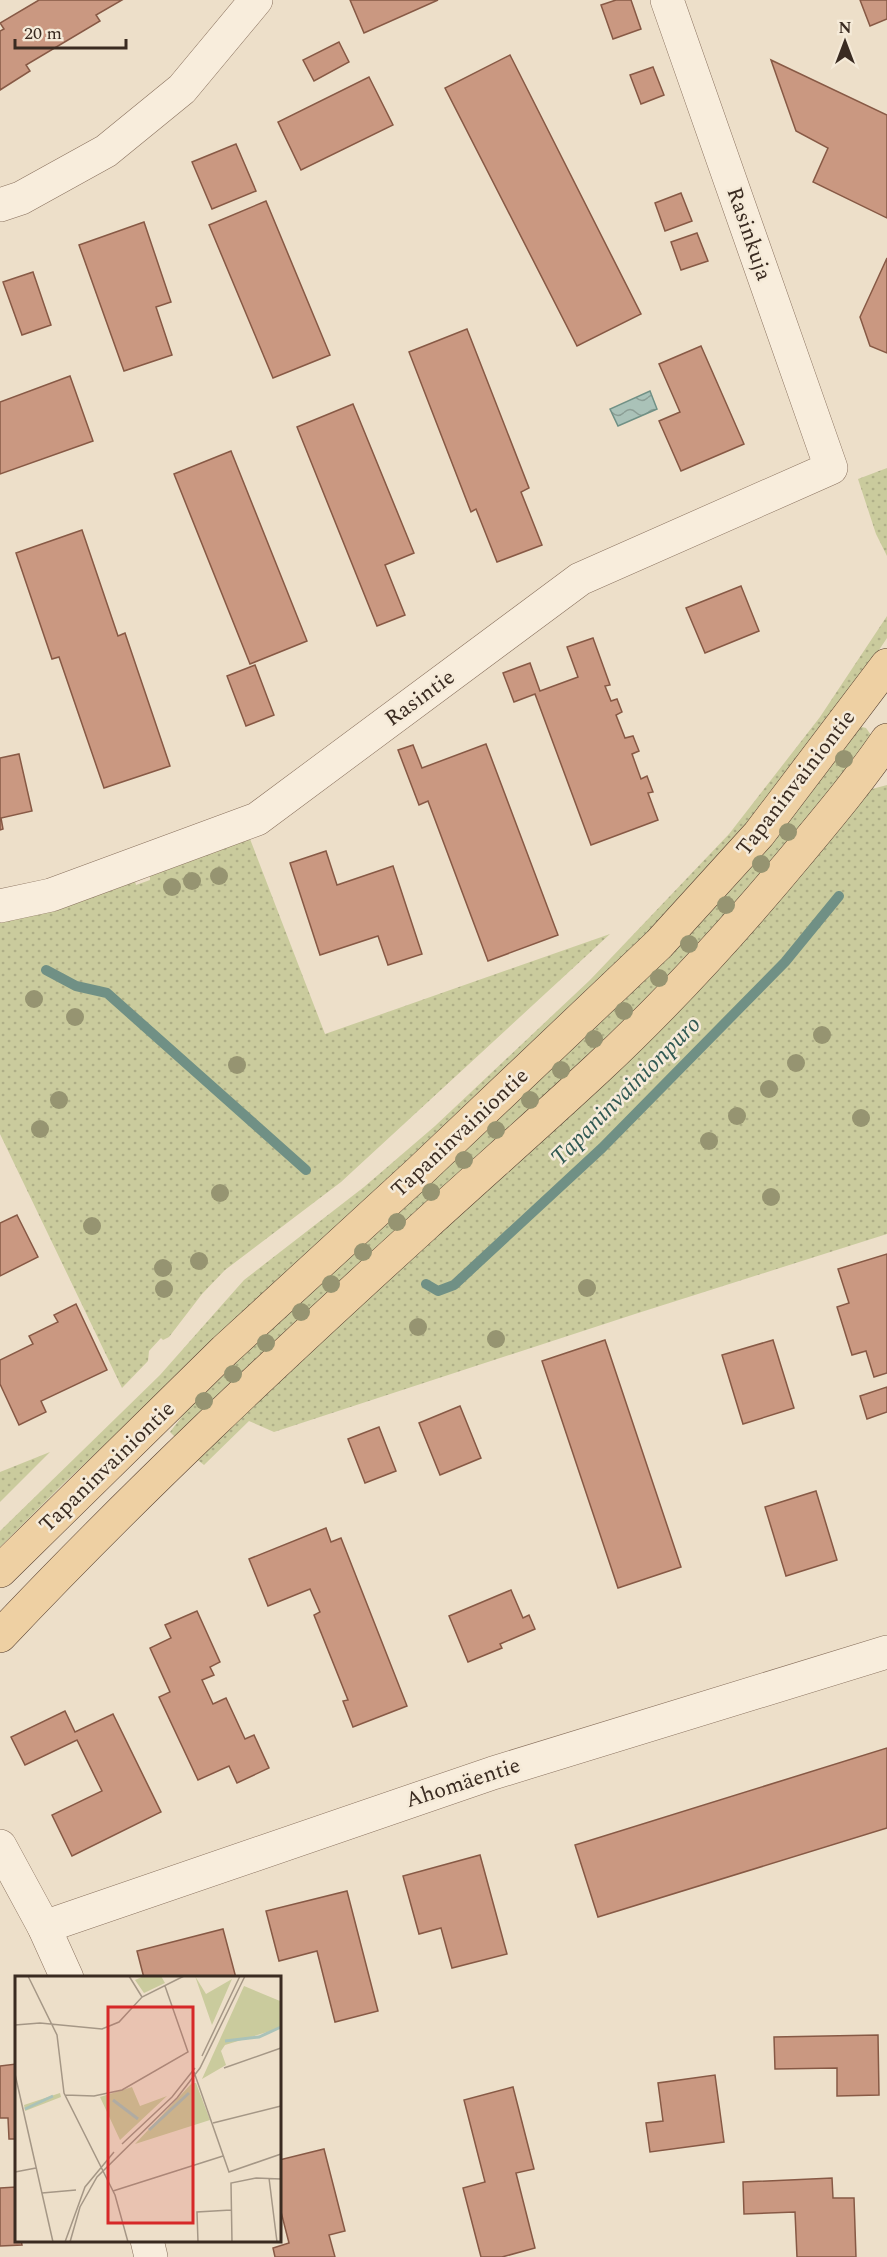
<svg xmlns="http://www.w3.org/2000/svg" width="887" height="2257" font-family="Spectral,serif">
  <style>
    .grass { fill: url(#grass-dots) }
    .water { fill: url(#water-waves); stroke: #709085; stroke-width: 1.5 }
    .lines { fill: none; stroke-linecap: round; stroke-linejoin: round }
    .stream { stroke: #709085; stroke-width: 10 }
    .building { fill: #ca9881; stroke: #875945; stroke-width: 1.5 }
    .minor-casing { stroke: #89715e; stroke-width: 34 }
    .major-casing { stroke: #574032; stroke-width: 34 }
    .minor { stroke: #f8eddc; stroke-width: 33 }
    .major { stroke: #eed0a3; stroke-width: 33 }
    .tree { fill: #969471 }
    .labels { text-anchor: middle; dominant-baseline: central; stroke-width: 5; stroke-linejoin: round; paint-order: stroke }
    .street-label { font-size: 22px; fill: #3a2b21; stroke: #f5ead8 }
    .water-label { font-size: 24px; font-style: italic; fill: #315953; stroke: #f5ead8 }
    .inset-river { fill: none; stroke: #aac2b8; stroke-width: 3 }
    .inset-road { fill: none; stroke: #a59786; stroke-width: 1.5 }
    .view { fill: #d62828; fill-opacity: 0.15; stroke: #d62828; stroke-width: 3 }
    .inset-edge { fill: none; stroke: #3a2b21; stroke-width: 3 }
  </style>
  <defs>
    <pattern id="grass-dots" width="8" height="8" patternUnits="userSpaceOnUse" patternTransform="scale(1.5)"><rect width="8" height="8" fill="#cacb9d"/><path d="M2 2h.1M6 6h.1" fill="none" stroke="#aeae87" stroke-width="1.8" stroke-linecap="round"/></pattern>
    <pattern id="water-waves" width="16" height="10" patternUnits="userSpaceOnUse" patternTransform="scale(1.5)"><rect width="16" height="10" fill="#aac2b8"/><path d="M0 5q4-4 8 0t8 0" fill="none" stroke="#8b9e95"/></pattern>
  </defs>
  <rect width="100%" height="100%" fill="#eddfc9"/>
  <!-- grass -->
  <g class="grass">
    <polygon points="887,468 887,556 876,534 858,479"/>
    <polygon points="887,616 887,638 857,683 819,737 683,901 62,1485 0,1547 0,1531 160,1375 244,1280 364,1187 435,1126 590,980 729,834 820,717"/>
    <polygon points="862,727 866,728 871,735 818,812 658,991 177,1439 170,1432 194,1401 857,728"/>
    <polygon points="887,785 887,1234 635,1314 274,1432 249,1421 204,1465 194,1457 863,796 872,789"/>
    <polygon points="250,839 325,1034 610,934 341,1182 225,1270 202,1294 169,1337 163,1340 161,1338 149,1351 148,1361 122,1388 0,1134 0,922 35,914 135,881 136,885 150,880 150,875"/>
    <polygon points="50,1452 0,1502 0,1472"/>
  </g>
  <!-- water -->
  <polygon class="water" points="650,391 657,409 618,426 610,409"/>
  <g class="lines">
    <!-- stream -->
    <g class="stream">
      <polyline points="46,970 76,986 107,993 306,1170"/>
      <polyline points="426,1284 438,1291 454,1285 602,1148 785,962 839,896"/>
    </g>
  </g>
  <!-- building -->
  <g class="building">
    <polygon points="39,0 122,0 96,15 100,21 26,65 30,71 0,90 0,31 4,29 0,23"/>
    <polygon points="350,0 438,0 364,33"/>
    <polygon points="616,0 631,0 641,29 613,39 601,5"/>
    <polygon points="860,0 887,0 887,19 870,26"/>
    <polygon points="339,42 349,62 314,81 303,60"/>
    <polygon points="510,55 641,314 577,346 445,88"/>
    <polygon points="771,60 887,115 887,218 813,182 828,148 796,131"/>
    <polygon points="653,67 664,95 641,104 630,75"/>
    <polygon points="369,77 393,125 301,170 278,122"/>
    <polygon points="236,144 256,191 212,209 192,162"/>
    <polygon points="681,193 692,221 665,231 655,203"/>
    <polygon points="266,201 330,355 273,378 209,225"/>
    <polygon points="144,222 171,302 156,307 172,355 124,371 79,245"/>
    <polygon points="697,233 708,261 681,270 671,242"/>
    <polygon points="887,258 887,353 870,346 860,317"/>
    <polygon points="33,272 51,325 22,335 3,282"/>
    <polygon points="467,329 529,488 521,492 542,545 497,562 476,509 471,512 409,352"/>
    <polygon points="701,346 744,444 681,471 659,421 680,412 659,364"/>
    <polygon points="70,376 93,441 0,474 0,402"/>
    <polygon points="353,404 414,553 385,565 405,615 377,626 297,427"/>
    <polygon points="231,451 307,641 250,664 174,474"/>
    <polygon points="82,530 118,636 125,633 170,766 104,788 59,657 52,659 16,553"/>
    <polygon points="741,586 759,631 705,653 686,608"/>
    <polygon points="593,638 610,685 605,686 611,701 617,699 622,712 616,715 625,738 633,736 639,751 632,754 641,779 647,776 653,792 648,793 658,820 591,845 535,694 514,702 503,673 530,663 540,691 578,677 567,647"/>
    <polygon points="255,665 274,715 246,726 227,676"/>
    <polygon points="486,744 558,935 488,961 428,801 419,805 398,750 413,745 422,768"/>
    <polygon points="19,754 32,811 1,818 3,829 0,830 0,758"/>
    <polygon points="326,851 337,885 393,866 422,954 388,965 378,936 320,955 290,863"/>
    <polygon points="17,1215 38,1257 0,1276 0,1223"/>
    <polygon points="887,1254 887,1373 874,1377 866,1351 852,1355 837,1307 849,1303 838,1269"/>
    <polygon points="76,1304 107,1370 41,1401 46,1412 19,1425 0,1384 0,1360 33,1344 29,1336 58,1322 54,1315"/>
    <polygon points="605,1340 681,1567 618,1588 542,1361"/>
    <polygon points="773,1340 794,1408 743,1424 722,1355"/>
    <polygon points="887,1387 887,1412 867,1419 860,1396"/>
    <polygon points="460,1406 481,1458 440,1475 419,1423"/>
    <polygon points="379,1427 396,1471 365,1483 348,1439"/>
    <polygon points="816,1491 837,1560 786,1576 765,1507"/>
    <polygon points="326,1528 331,1542 341,1538 407,1706 353,1727 343,1701 348,1700 314,1615 320,1612 310,1589 268,1606 249,1559"/>
    <polygon points="511,1590 523,1618 529,1615 535,1629 500,1644 502,1648 468,1662 449,1616"/>
    <polygon points="197,1611 220,1662 210,1667 214,1675 202,1680 213,1704 226,1698 245,1739 254,1735 269,1768 237,1783 229,1766 198,1780 159,1697 170,1692 150,1648 171,1638 165,1625"/>
    <polygon points="65,1711 75,1732 113,1714 161,1812 72,1856 52,1815 102,1791 77,1740 25,1765 11,1737"/>
    <polygon points="887,1748 887,1828 598,1917 575,1845"/>
    <polygon points="480,1855 507,1954 452,1968 441,1928 419,1934 403,1876"/>
    <polygon points="347,1891 378,2011 335,2022 317,1951 279,1961 266,1911"/>
    <polygon points="223,1929 236,1978 144,1978 137,1951"/>
    <polygon points="878,2035 879,2095 837,2096 837,2068 775,2069 774,2037"/>
    <polygon points="16,2064 16,2139 9,2139 8,2118 0,2118 0,2066"/>
    <polygon points="715,2075 724,2142 650,2152 646,2123 663,2121 658,2083"/>
    <polygon points="513,2087 534,2169 516,2173 535,2248 502,2257 481,2257 463,2188 485,2182 464,2100"/>
    <polygon points="324,2149 345,2231 329,2235 335,2257 275,2257 273,2248 289,2243 279,2204 279,2160"/>
    <polygon points="832,2178 833,2198 854,2198 856,2257 797,2257 795,2212 744,2214 743,2182"/>
    <polygon points="16,2187 16,2240 21,2240 22,2245 0,2246 0,2188"/>
  </g>
  <g class="lines">
    <!-- minor casing -->
    <g class="minor-casing">
      <g id="minor">
        <polyline points="0,205 21,198 106,151 182,89 256,0"/>
        <polyline points="0,906 51,895 257,819 580,579 831,468 667,0"/>
        <polyline points="0,1846 44,1927 67,1978"/>
        <polyline points="44,1927 493,1773 887,1652"/>
        <polyline points="147,2240 151,2257"/>
      </g>
    </g>
    <!-- major casing -->
    <g class="major-casing">
      <g id="major">
        <polyline points="0,1571 225,1350 419,1172 659,944 759,834 887,665"/>
        <path d="M 0,1636 C 135,1493 279,1358 424,1226 C 482,1173 541,1121 598,1068 C 671,1000 738,926 801,850 C 831,814 861,778 887,740"/>
      </g>
    </g>
    <!-- minor -->
    <use href="#minor" class="minor"/>
    <!-- major -->
    <use href="#major" class="major"/>
  </g>
  <!-- trees -->
  <g class="tree">
    <circle cx="844" cy="759" r="9"/>
    <circle cx="788" cy="832" r="9"/>
    <circle cx="761" cy="864" r="9"/>
    <circle cx="219" cy="876" r="9"/>
    <circle cx="192" cy="881" r="9"/>
    <circle cx="172" cy="887" r="9"/>
    <circle cx="726" cy="905" r="9"/>
    <circle cx="689" cy="944" r="9"/>
    <circle cx="659" cy="978" r="9"/>
    <circle cx="34" cy="999" r="9"/>
    <circle cx="624" cy="1011" r="9"/>
    <circle cx="75" cy="1017" r="9"/>
    <circle cx="822" cy="1035" r="9"/>
    <circle cx="594" cy="1039" r="9"/>
    <circle cx="796" cy="1063" r="9"/>
    <circle cx="237" cy="1065" r="9"/>
    <circle cx="561" cy="1070" r="9"/>
    <circle cx="769" cy="1089" r="9"/>
    <circle cx="59" cy="1100" r="9"/>
    <circle cx="530" cy="1100" r="9"/>
    <circle cx="737" cy="1116" r="9"/>
    <circle cx="861" cy="1118" r="9"/>
    <circle cx="40" cy="1129" r="9"/>
    <circle cx="496" cy="1130" r="9"/>
    <circle cx="709" cy="1141" r="9"/>
    <circle cx="464" cy="1160" r="9"/>
    <circle cx="431" cy="1192" r="9"/>
    <circle cx="220" cy="1193" r="9"/>
    <circle cx="771" cy="1197" r="9"/>
    <circle cx="397" cy="1222" r="9"/>
    <circle cx="92" cy="1226" r="9"/>
    <circle cx="363" cy="1252" r="9"/>
    <circle cx="199" cy="1261" r="9"/>
    <circle cx="163" cy="1268" r="9"/>
    <circle cx="331" cy="1284" r="9"/>
    <circle cx="587" cy="1288" r="9"/>
    <circle cx="164" cy="1289" r="9"/>
    <circle cx="301" cy="1312" r="9"/>
    <circle cx="418" cy="1327" r="9"/>
    <circle cx="496" cy="1339" r="9"/>
    <circle cx="266" cy="1343" r="9"/>
    <circle cx="233" cy="1374" r="9"/>
    <circle cx="204" cy="1401" r="9"/>
  </g>
  <g class="labels">
    <!-- street labels -->
    <g class="street-label">
      <text transform="translate(749 234) rotate(71)">Rasinkuja</text>
      <text transform="translate(420 698) rotate(-36)">Rasintie</text>
      <text transform="translate(796 783) rotate(-52)">Tapaninvainiontie</text>
      <text transform="translate(460 1133) rotate(-43)">Tapaninvainiontie</text>
      <text transform="translate(107 1467) rotate(-44)">Tapaninvainiontie</text>
      <text transform="translate(463 1783) rotate(-18)">Ahomäentie</text>
    </g>
    <!-- water labels -->
    <g class="water-label">
      <text transform="translate(626 1091) rotate(-45)">Tapaninvainionpuro</text>
    </g>
  </g>
  <!-- overview -->
  <g transform="translate(15 1976)">
    <rect width="266" height="266" fill="#eddfc9"/>
    <path d="M 129,0 L 146,0 L 150,7 L 129,17 L 120,4 ZM 180,0 L 191,18 L 217,3 L 197,49 ZM 229,10 L 265,25 L 265,52 L 210,69 L 206,75 L 211,89 L 187,103 ZM 177,107 L 181,107 L 195,144 L 120,168 ZM 117,111 L 125,130 L 152,120 L 105,164 L 85,121 ZM 45,117 L 46,121 L 10,135 L 9,129 Z" fill="#cacb9d"/>
    <path class="inset-river" d="M 210,65 L 244,61 L 266,51M 98,124 L 123,143M 10,133 L 38,120M 134,154 L 174,117"/>
    <path class="inset-road" d="M 13,0 L 42,59 L 49,117 L 100,219 L 113,266M 114,0 L 127,21M 0,49 L 25,47 L 87,53 L 104,46 L 127,21 L 169,0M 187,80 L 225,0M 209,92 L 266,72M 179,96 L 214,196 L 266,178M 0,98 L 38,266M 50,119 L 79,120 L 107,114 L 173,76 L 150,10M 198,147 L 266,130M 107,168 L 157,121 L 180,92M 0,196 L 21,192M 254,202 L 262,266M 98,215 L 208,180M 27,217 L 61,214M 50,266 L 70,211 L 99,176M 55,266 L 65,231 L 82,201 L 162,122 L 185,92 L 230,0M 183,266 L 182,236 L 216,234M 217,266 L 216,207 L 241,202 L 266,203"/>
    <path class="view" d="M 93,31 L 178,31 L 178,247 L 93,247 Z"/>
    <rect width="266" height="266" class="inset-edge"/>
  </g>
  <!-- north arrow -->
  <g transform="translate(845 42)" stroke="#f5ead8" stroke-width="4.5" paint-order="stroke">
  <path d="M0-4.5L10 22L0 15L-10 22Z" fill="#3a2b21"/>
  <text y="-9" font-size="16" font-weight="bold" text-anchor="middle" fill="#3a2b21">N</text>
  </g>
  <!-- scale -->
  <path d="M15 39v9h111v-9" fill="none" stroke="#3a2b21" stroke-width="3"/>
  <text x="24" y="39" font-size="18" fill="#3a2b21" stroke="#f5ead8" stroke-width="4.5" paint-order="stroke">20 m</text>
</svg>
